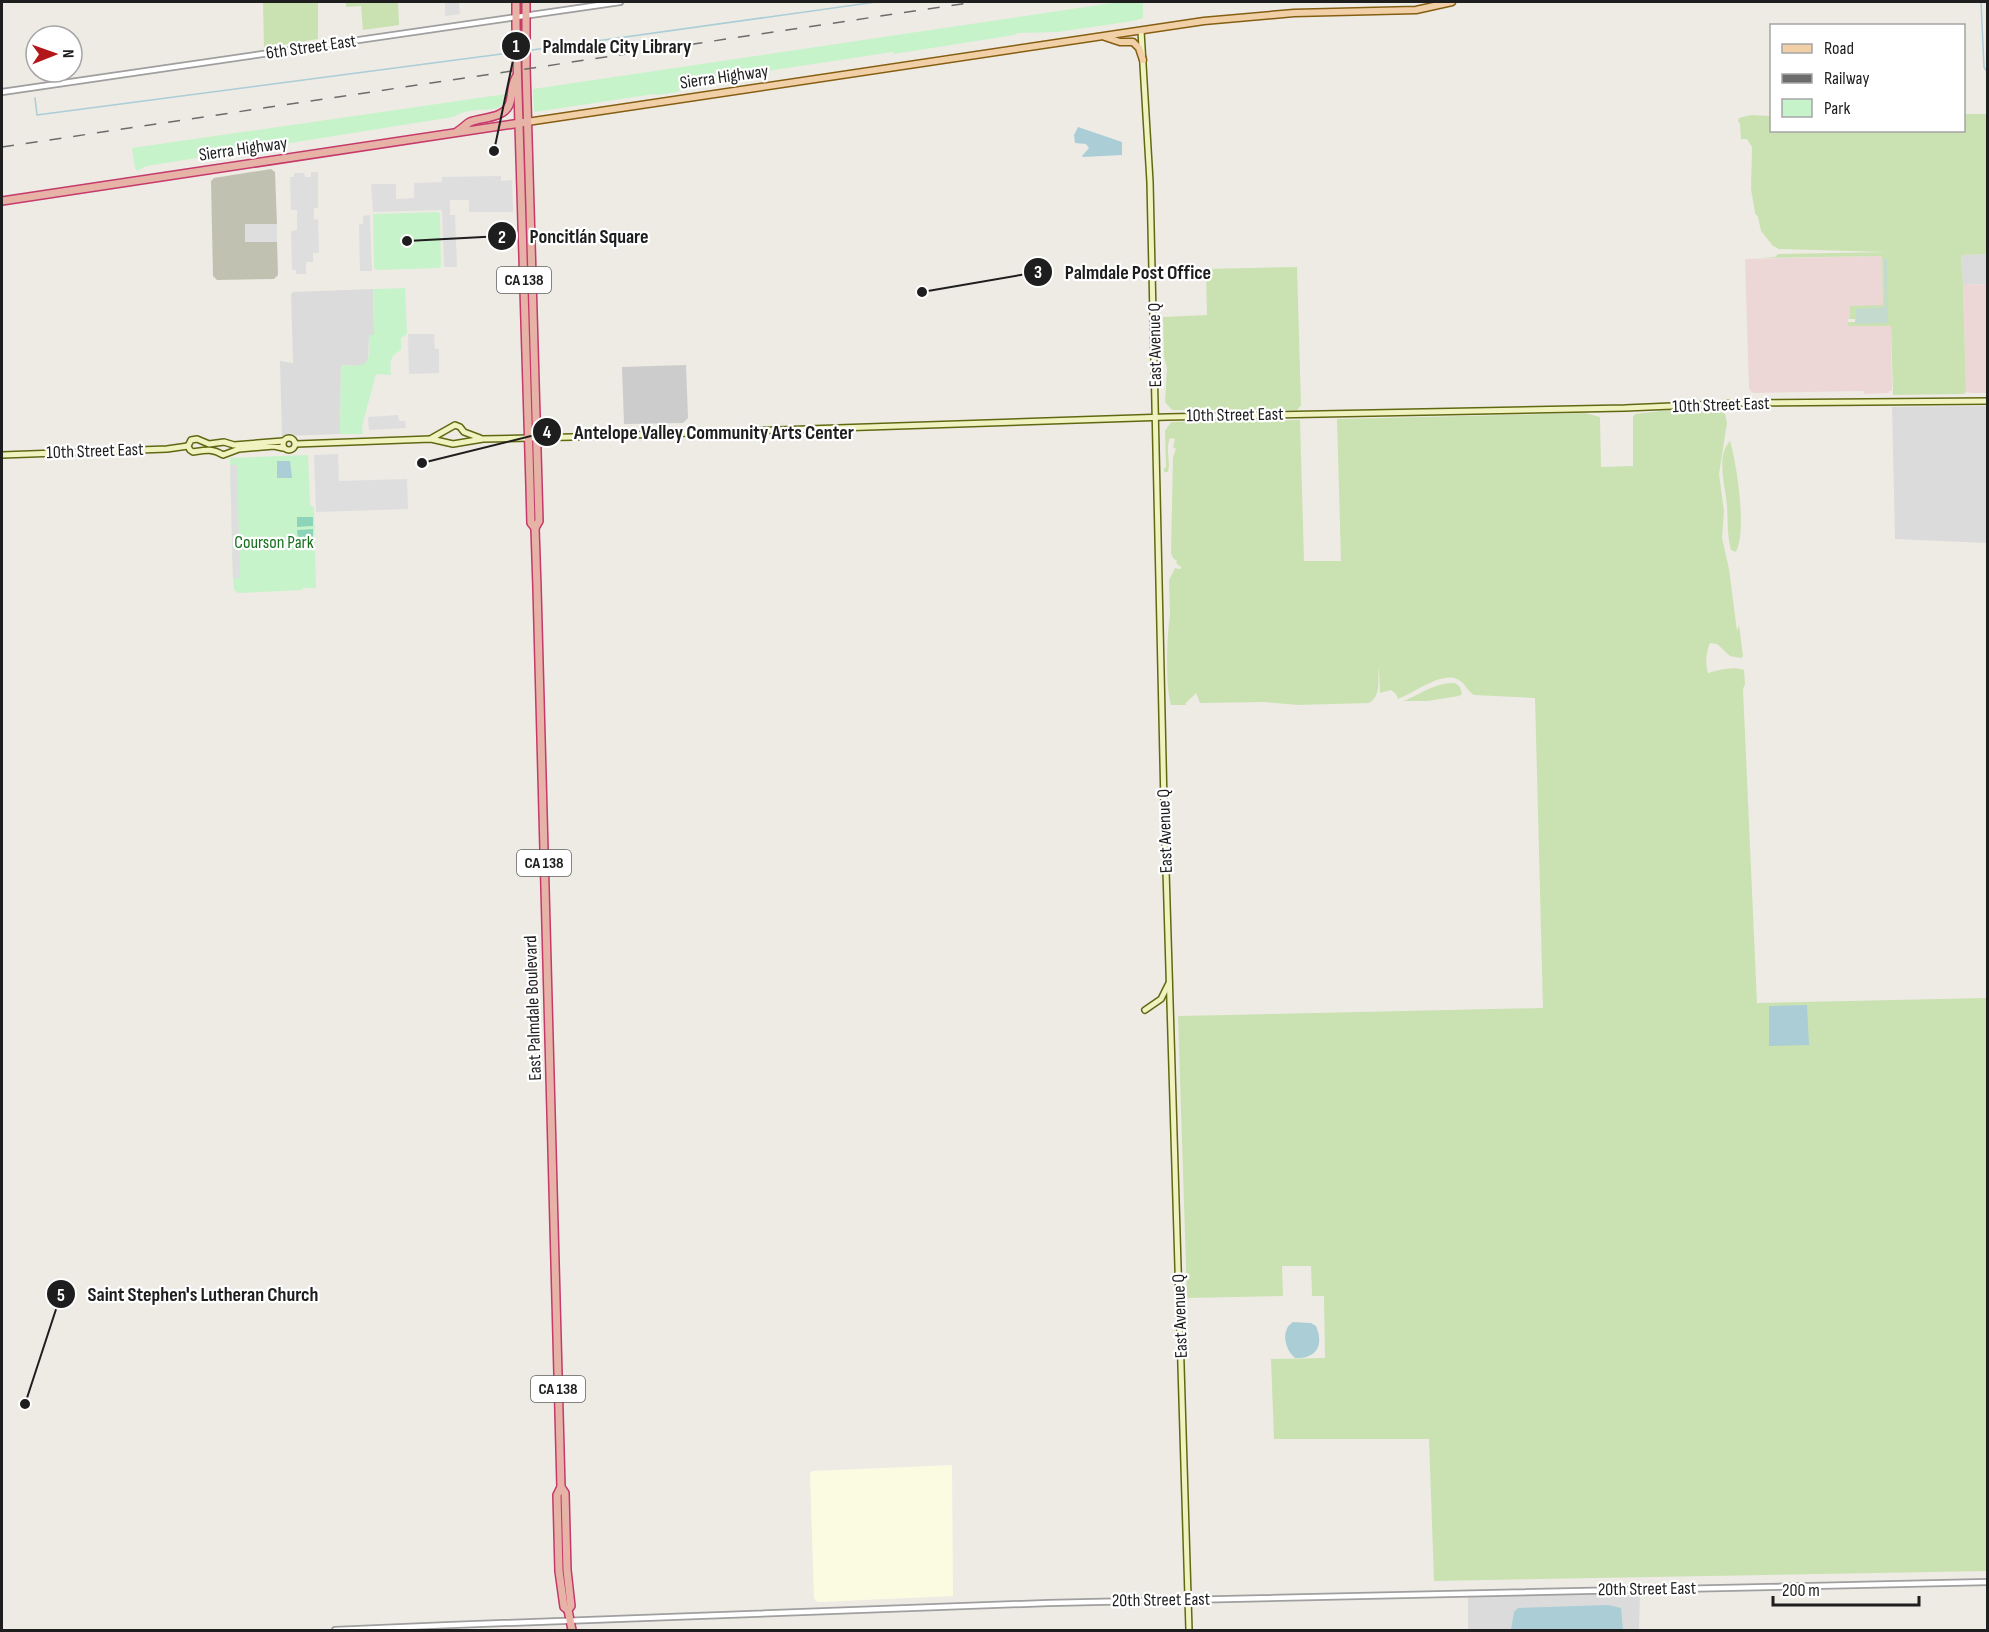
<svg xmlns="http://www.w3.org/2000/svg" width="1989" height="1632" font-family="'Sofia Sans Condensed',sans-serif">
  <style>
    .residential { fill: #dcdbdb }
    .commercial { fill: #edd7d6 }
    .education { fill: #fbfbe1 }
    .religious { fill: #ccc }
    .construction { fill: #c1c1b2 }
    .grass { fill: #cae2b1 }
    .wetland { fill: #c4dacf }
    .park { fill: #c7f3ca }
    .pitch { fill: #8cd4b7 }
    .parking { fill: #dedede }
    .water { fill: #aacdd6 }
    .lines { fill: none; stroke-linecap: round; stroke-linejoin: round }
    .stream { stroke: #aacdd6; stroke-width: 1.5 }
    .tertiary-casing { stroke: #9f9f9f; stroke-width: 8 }
    .secondary-casing { stroke: #606812; stroke-width: 8 }
    .primary-casing { stroke: #865e11; stroke-width: 9 }
    .trunk-casing { stroke: #c5396b; stroke-width: 10 }
    .tertiary { stroke: #fff; stroke-width: 4.5 }
    .secondary { stroke: #f0f2bf; stroke-width: 5 }
    .primary { stroke: #f1d0a7; stroke-width: 6 }
    .trunk { stroke: #e6b3a6; stroke-width: 7 }
    .rail { stroke: #6c6c6c; stroke-width: 1.5; stroke-dasharray: 12 12; stroke-linecap: butt }
    .labels { text-anchor: middle; dominant-baseline: central; stroke-width: 4.5; stroke-linejoin: round; paint-order: stroke }
    .shield { fill: #fff; stroke: #626262; stroke-width: 1.5 }
    .shield-label { font-size: 16px; font-weight: bold; fill: #1e1e1e }
    .street-label { font-size: 18px; fill: #1e1e1e; stroke: #fff }
    .park-label { font-size: 18px; fill: #186f1e; stroke: #fff }
    .leader { fill: none; stroke: #1e1e1e; stroke-width: 2 }
    .callout-dot { fill: #1e1e1e; stroke: #fff; stroke-width: 2 }
    .mark-label { font-size: 18px; text-anchor: middle; font-weight: bold; fill: #fff }
    .callout-label { font-size: 20px; text-anchor: middle; font-weight: bold; fill: #1e1e1e; stroke: #fff; stroke-width: 4.5; stroke-linejoin: round; paint-order: stroke }
  </style>
  <rect width="100%" height="100%" fill="#eeebe5"/>
  <!-- residential -->
  <g class="residential">
    <polygon points="1987,254 1987,284 1963,285 1961,255"/>
    <polygon points="373,289 374,335 369,336 368,360 365,365 359,366 341,365 340,434 282,436 280,361 293,363 291,294 293,292"/>
    <polygon points="1987,406 1987,543 1895,539 1892,407"/>
    <polygon points="1510,1593 1640,1593 1639,1630 1468,1630 1468,1594"/>
  </g>
  <!-- commercial -->
  <g class="commercial">
    <polygon points="1882,256 1883,305 1850,318 1848,319 1848,326 1891,325 1892,391 1889,391 1889,393 1865,394 1863,391 1755,393 1751,392 1749,388 1745,259"/>
    <polygon points="1987,284 1987,393 1970,393 1966,392 1963,285"/>
  </g>
  <!-- education -->
  <polygon class="education" points="952,1465 953,1596 820,1602 816,1601 814,1598 810,1473 812,1471"/>
  <!-- religious -->
  <polygon class="religious" points="686,365 688,418 683,423 624,424 622,367"/>
  <!-- construction -->
  <polygon class="construction" points="271,169 275,172 277,224 245,224 245,242 277,242 278,275 274,279 217,280 213,276 211,181 214,178"/>
  <!-- grass -->
  <g class="grass">
    <polygon points="263,2 398,2 399,25 363,30 361,6 346,7 346,2 318,3 318,39 264,48"/>
    <polygon points="1964,114 1987,114 1987,254 1961,255 1963,285 1966,392 1964,394 1893,395 1891,326 1848,326 1848,322 1855,322 1855,319 1848,319 1850,317 1850,306 1883,305 1882,256 1758,258 1775,257 1778,254 1887,252 1779,249 1773,246 1761,231 1758,217 1755,213 1751,189 1752,147 1747,139 1741,139 1740,124 1738,121 1739,118 1751,115 1771,116 1772,130 1964,130"/>
    <polygon points="1297,267 1301,405 1297,410 1172,410 1165,402 1167,368 1164,357 1163,317 1207,315 1206,269"/>
    <path d="M 1670,410 L 1721,411 L 1725,414 L 1727,423 L 1719,474 L 1724,511 L 1722,538 L 1729,569 L 1737,631 L 1739,625 L 1743,656 L 1741,658 L 1730,656 L 1717,644 L 1710,643 C 1706,651 1705,664 1708,673 C 1720,670 1732,666 1744,670 L 1745,684 L 1743,689 L 1757,1003 L 1987,998 L 1987,1571 L 1434,1581 L 1429,1439 L 1274,1439 L 1271,1359 L 1325,1358 L 1324,1296 L 1312,1296 L 1311,1266 L 1282,1266 L 1283,1296 L 1187,1298 L 1178,1016 L 1543,1008 L 1535,698 L 1474,695 C 1467,691 1465,682 1457,679 C 1441,672 1414,693 1398,699 L 1396,694 L 1391,690 L 1380,693 L 1379,668 C 1377,681 1382,695 1369,703 L 1298,705 L 1265,702 L 1200,703 L 1196,693 L 1185,704 L 1187,705 L 1171,705 C 1165,686 1167,633 1170,615 L 1169,580 L 1175,568 L 1179,569 L 1182,568 L 1176,563 L 1177,561 L 1173,558 L 1171,553 L 1173,457 L 1176,449 L 1173,447 L 1175,439 L 1170,438 C 1165,449 1171,461 1168,472 L 1164,472 L 1164,468 L 1166,467 L 1165,431 L 1171,422 L 1300,420 L 1304,561 L 1341,561 L 1337,419 L 1585,413 L 1600,417 L 1601,467 L 1633,466 L 1633,417 L 1635,414 Z"/>
    <path d="M 1730,441 C 1737,464 1747,531 1736,552 L 1731,550 C 1727,535 1728,521 1727,507 C 1726,487 1715,457 1730,441 Z"/>
    <path d="M 1455,683 L 1460,687 L 1462,694 L 1459,696 L 1427,701 L 1403,701 C 1420,695 1435,682 1455,683 Z"/>
  </g>
  <!-- wetland -->
  <polygon class="wetland" points="1884,258 1887,259 1888,323 1856,324 1856,309 1885,307"/>
  <!-- park -->
  <g class="park">
    <polygon points="1119,2 1143,2 1143,18 1133,21 1058,32 1018,33 1014,35 894,54 893,52 753,73 752,75 684,86 678,92 656,95 654,94 535,112 534,110 533,89"/>
    <path d="M 506,94 L 505,101 L 498,108 C 482,111 467,108 453,117 L 147,166 L 137,171 L 135,168 L 132,148 Z"/>
    <polygon points="438,212 440,214 441,266 439,268 376,270 374,267 373,216 374,214"/>
    <path d="M 405,288 L 407,334 L 401,338 L 401,350 C 389,357 390,362 391,375 L 376,374 L 362,426 L 363,434 L 340,434 L 341,365 C 370,368 370,363 369,335 L 374,335 L 373,289 Z"/>
    <polygon points="308,455 310,505 314,507 316,588 303,588 302,590 238,593 234,590 233,578 230,458"/>
  </g>
  <!-- pitch -->
  <g class="pitch">
    <polygon points="297,517 313,517 313,526 297,527"/>
    <polygon points="313,529 313,539 298,540 297,530"/>
  </g>
  <!-- parking -->
  <g class="parking">
    <polygon points="459,2 460,14 445,16 445,3"/>
    <polygon points="311,172 318,172 318,208 314,208 314,220 318,219 319,253 313,253 313,262 306,262 306,274 296,274 296,270 292,270 291,231 297,230 297,210 291,210 290,177 294,177 294,173 304,173 305,177 311,177"/>
    <polygon points="501,176 501,181 512,180 513,212 469,212 469,200 450,200 450,215 455,215 457,267 444,267 442,210 373,212 371,184 396,184 396,199 414,198 414,183 442,182 442,177"/>
    <polygon points="370,215 372,271 360,271 359,224 363,224 363,216"/>
    <rect x="245" y="224" width="32" height="18"/>
    <polygon points="408,334 434,334 435,349 439,349 439,373 409,374"/>
    <polygon points="398,415 399,421 405,421 406,428 369,430 368,417"/>
    <polygon points="338,454 339,481 407,479 408,509 316,512 314,455"/>
    <polygon points="230,465 237,465 240,578 233,578"/>
  </g>
  <!-- water -->
  <g class="water">
    <polygon points="1078,127 1122,142 1122,155 1083,157 1082,156 1089,148 1086,144 1075,143 1074,135"/>
    <polygon points="277,461 290,461 292,478 277,478"/>
    <polygon points="1807,1005 1809,1045 1769,1046 1769,1006"/>
    <path d="M 1293,1322 L 1311,1323 L 1316,1326 C 1324,1345 1317,1359 1295,1358 C 1285,1350 1280,1330 1293,1322 Z"/>
    <polygon points="1608,1605 1621,1608 1623,1630 1511,1630 1514,1612 1518,1608"/>
  </g>
  <g class="lines">
    <!-- stream -->
    <g class="stream">
      <polyline points="1981,2 1984,67 1988,73"/>
      <polyline points="532,50 876,2"/>
      <polyline points="35,98 37,115 509,53"/>
    </g>
    <!-- tertiary casing -->
    <g class="tertiary-casing">
      <g id="tertiary">
        <polyline points="2,92 620,2"/>
        <polyline points="335,1630 451,1625 1048,1603 1988,1582"/>
      </g>
    </g>
    <!-- secondary casing -->
    <g class="secondary-casing">
      <g id="secondary">
        <polyline points="1141,31 1150,182 1164,804 1189,1630"/>
        <circle cx="289" cy="444" r="6"/>
        <polyline points="432,438 455,425 460,427 464,432 480,438"/>
        <path d="M 283,441 L 234,445 L 224,442 L 209,444 L 197,439 L 191,440 L 188,446 L 190,450 L 193,452 C 205,450 212,448 223,455 L 239,449 L 274,446 L 283,448"/>
        <polyline points="296,444 431,439 453,444 483,439 572,437 1167,417 1625,408 1743,403 1988,401"/>
        <polyline points="2,455 167,449 188,446"/>
        <polyline points="1145,1010 1161,999 1169,983"/>
      </g>
    </g>
    <!-- primary casing -->
    <g class="primary-casing">
      <g id="primary">
        <polyline points="1105,37 1120,42 1133,42 1139,48 1143,60"/>
        <polyline points="527,122 1204,21 1294,13 1416,10 1452,2"/>
      </g>
    </g>
    <!-- trunk casing -->
    <g class="trunk-casing">
      <g id="trunk">
        <polyline points="516,2 516,26 530,486 531,523 535,528 537,588 561,1487 565,1493 567,1570 571,1606 568,1610 572,1630"/>
        <polyline points="526,2 526,68 539,521 535,528"/>
        <path d="M 458,131 C 462,129 466,124 470,122 C 481,117 503,119 509,105 C 513,96 510,87 516,77"/>
        <polyline points="2,201 527,122"/>
        <polyline points="561,1487 557,1495 559,1571 564,1607 568,1610"/>
      </g>
    </g>
    <!-- tertiary -->
    <use href="#tertiary" class="tertiary"/>
    <!-- secondary -->
    <use href="#secondary" class="secondary"/>
    <!-- primary -->
    <use href="#primary" class="primary"/>
    <!-- trunk -->
    <use href="#trunk" class="trunk"/>
    <!-- rail -->
    <polyline class="rail" points="2,147 975,2"/>
  </g>
  <g class="labels">
    <!-- shield labels -->
    <g class="shield">
      <rect x="497" y="267" width="54" height="26" rx="4.5"/>
      <rect x="517" y="850" width="54" height="26" rx="4.5"/>
      <rect x="531" y="1376" width="54" height="26" rx="4.5"/>
    </g>
    <g class="shield-label">
      <text x="524" y="280">CA 138</text>
      <text x="544" y="863">CA 138</text>
      <text x="558" y="1389">CA 138</text>
    </g>
    <!-- street labels -->
    <g class="street-label">
      <text transform="translate(311 47) rotate(-8)">6th Street East</text>
      <text transform="translate(724 77) rotate(-8)">Sierra Highway</text>
      <text transform="translate(243 149) rotate(-8)">Sierra Highway</text>
      <text transform="translate(1155 345) rotate(-91)">East Avenue Q</text>
      <text transform="translate(1721 405) rotate(-2)">10th Street East</text>
      <text transform="translate(1235 415) rotate(-1)">10th Street East</text>
      <text transform="translate(95 451) rotate(-2)">10th Street East</text>
      <text transform="translate(1165 831) rotate(-92)">East Avenue Q</text>
      <text transform="translate(533 1008) rotate(-92)">East Palmdale Boulevard</text>
      <text transform="translate(1180 1316) rotate(-92)">East Avenue Q</text>
      <text transform="translate(1647 1589) rotate(-1)">20th Street East</text>
      <text transform="translate(1161 1600) rotate(-1)">20th Street East</text>
    </g>
    <!-- park labels -->
    <g class="park-label">
      <text x="274" y="542">Courson Park</text>
    </g>
  </g>
  <!-- callouts -->
  <path class="leader" d="M494 151L516 46M407 241L502 236M922 292L1038 272M422 463L547 432M25 1404L61 1294"/>
  <g class="callout-dot">
    <circle cx="494" cy="151" r="6"/>
    <circle cx="407" cy="241" r="6"/>
    <circle cx="922" cy="292" r="6"/>
    <circle cx="422" cy="463" r="6"/>
    <circle cx="25" cy="1404" r="6"/>
    <circle cx="516" cy="46" r="15"/>
    <circle cx="502" cy="236" r="15"/>
    <circle cx="1038" cy="272" r="15"/>
    <circle cx="547" cy="432" r="15"/>
    <circle cx="61" cy="1294" r="15"/>
  </g>
  <g class="mark-label">
    <text x="516" y="52">1</text>
    <text x="502" y="243">2</text>
    <text x="1038" y="278">3</text>
    <text x="547" y="438">4</text>
    <text x="61" y="1301">5</text>
  </g>
  <g class="callout-label">
    <text x="617" y="53">Palmdale City Library</text>
    <text x="589" y="243">Poncitlán Square</text>
    <text x="1138" y="279">Palmdale Post Office</text>
    <text x="714" y="439">Antelope Valley Community Arts Center</text>
    <text x="203" y="1301">Saint Stephen's Lutheran Church</text>
  </g>
  <!-- border -->
  <rect width="1989" height="1632" fill="none" stroke="#1e1e1e" stroke-width="6"/>
  <!-- legend -->
  <rect x="1770" y="24" width="195" height="108" fill="#ffffff" stroke="#a5a5a5" stroke-width="1.5"/>
  <rect x="1782" y="44" width="30" height="9" fill="#f1d0a7" stroke="#a5a5a5" stroke-width="1.5"/>
  <text x="1824" y="54" font-size="18" fill="#1e1e1e">Road</text>
  <rect x="1782" y="74" width="30" height="9" fill="#6c6c6c" stroke="#a5a5a5" stroke-width="1.5"/>
  <text x="1824" y="84" font-size="18" fill="#1e1e1e">Railway</text>
  <rect x="1782" y="99" width="30" height="18" fill="#c7f3ca" stroke="#a5a5a5" stroke-width="1.5"/>
  <text x="1824" y="114" font-size="18" fill="#1e1e1e">Park</text>
  <!-- north arrow -->
  <g transform="translate(54 54) rotate(89)"><circle r="28" fill="#ffffff" stroke="#a5a5a5" stroke-width="1.5"/>
  <path d="M0-4.5L10 22L0 15L-10 22Z" fill="#b4171a"/>
  <text y="-9" font-size="16" font-weight="bold" text-anchor="middle" fill="#1e1e1e">N</text>
  </g>
  <!-- scale -->
  <path d="M1773 1596v9h146v-9" fill="none" stroke="#1e1e1e" stroke-width="3"/>
  <text x="1782" y="1596" font-size="18" fill="#1e1e1e" stroke="#ffffff" stroke-width="4.5" paint-order="stroke">200 m</text>
</svg>
